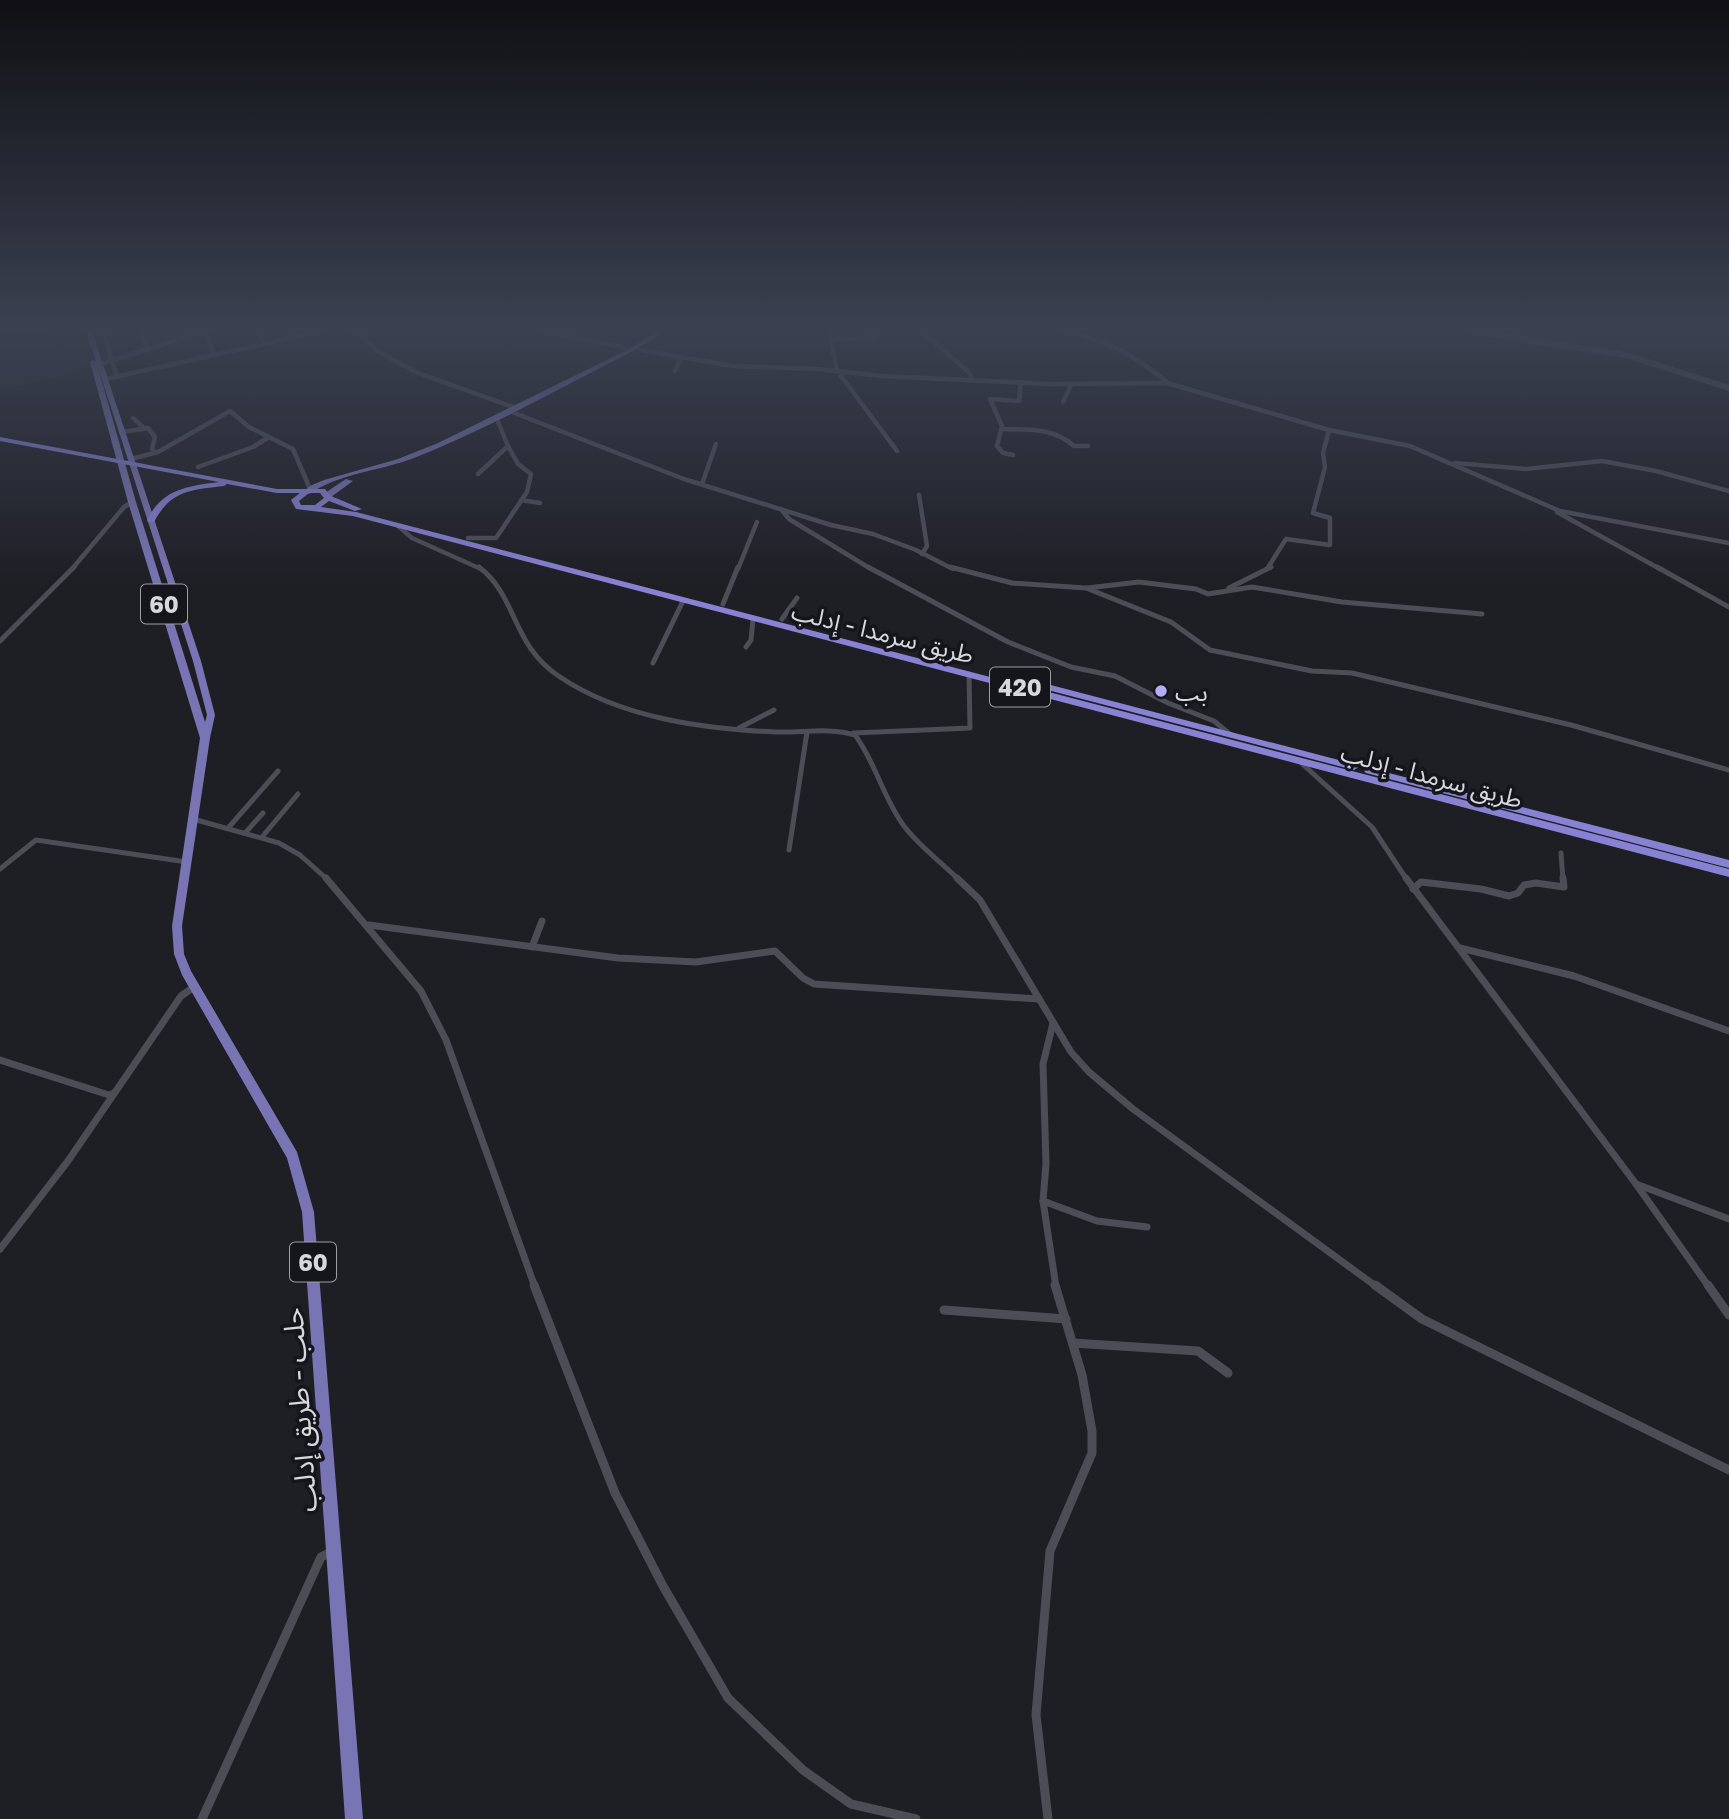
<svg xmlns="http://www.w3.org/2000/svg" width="1729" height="1819" font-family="'Golos Text','Noto Sans Arabic',sans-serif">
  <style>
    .built { fill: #252431 }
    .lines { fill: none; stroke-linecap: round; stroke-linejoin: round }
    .minor-far3 { stroke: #4d4d56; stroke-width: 4.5 }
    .minor-far2 { stroke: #4d4d56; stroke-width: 5 }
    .minor-far1 { stroke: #4d4d56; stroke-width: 7 }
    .minor { stroke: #4d4d56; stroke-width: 9 }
    .secondary { stroke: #4d4d56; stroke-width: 6 }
    .primary { fill: #7975b4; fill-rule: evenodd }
    .trunk { fill: #8882d3; fill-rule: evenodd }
    .poi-dot { fill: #b1adfa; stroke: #15151c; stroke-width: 2.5 }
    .labels { text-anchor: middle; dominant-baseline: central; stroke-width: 7; stroke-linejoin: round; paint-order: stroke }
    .shield { fill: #15151c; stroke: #9d9da2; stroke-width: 2 }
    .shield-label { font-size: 23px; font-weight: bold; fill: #d7d7dc }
    .street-label { font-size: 24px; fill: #d7d7dc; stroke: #15151c }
    .poi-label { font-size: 24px; fill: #d7d7dc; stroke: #15151c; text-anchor: start }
    .near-street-label { font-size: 28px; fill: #d7d7dc; stroke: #15151c }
  </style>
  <rect width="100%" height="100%" fill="#1e1e25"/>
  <!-- built -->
  <polygon class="built" points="0,331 49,331 56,349 76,355 86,353 89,366 72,374 0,390"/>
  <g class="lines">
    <!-- minor-far3 -->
    <g class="minor-far3">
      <polyline points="97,331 105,336 117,377"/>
      <polyline points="140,331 149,350"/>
      <polyline points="206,331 213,355"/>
      <polyline points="256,331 265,344"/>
      <polyline points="350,331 363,337 377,351 418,373 513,407"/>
      <polyline points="540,331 633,349"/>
      <polyline points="829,331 837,371"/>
      <polyline points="921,331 970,373 972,380"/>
      <path d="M 1062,331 C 1106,340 1131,353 1166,381"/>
      <polyline points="831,340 876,337"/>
      <polyline points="640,350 733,366 817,369 882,376 1050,384 1167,383 1329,430 1410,446 1560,511 1729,543"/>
      <polyline points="100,364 206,331"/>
      <polyline points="675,371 682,357"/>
      <polyline points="842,372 841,376 897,451"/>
      <polyline points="106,379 323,331"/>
      <polyline points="1063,402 1071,385"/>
      <polyline points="512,412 684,479 831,525 873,534 916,550 953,569"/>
      <polyline points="133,418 143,427"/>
      <path d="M 1001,429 C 1028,430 1053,427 1074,446 L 1088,446"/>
      <polyline points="123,432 148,428 155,437 152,449 155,453"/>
      <polyline points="1013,455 1003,453 997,446 1002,426 990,399 1019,401 1021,382"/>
      <polyline points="131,459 158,452 230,411 249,427 293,449 310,489"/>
      <polyline points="1455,463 1526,469 1602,461 1656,471 1729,491"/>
      <polyline points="198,467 253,447 269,437"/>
      <polyline points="478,474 508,446 497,419"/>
      <polyline points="702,484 716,444"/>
      <polyline points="919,495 927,546 922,554"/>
      <polyline points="521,500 540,503"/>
      <polyline points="781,509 789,519 871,569"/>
      <polyline points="1557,512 1660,569"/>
      <polyline points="398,526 412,538 481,569"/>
      <polyline points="468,538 496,538 527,492 531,474 518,464 508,446"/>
      <polyline points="72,569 124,507 132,502"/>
      <polyline points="738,569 757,522"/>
      <polyline points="1267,569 1286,539 1330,545 1330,518 1313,513 1325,467 1323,453 1329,430"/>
    </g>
    <!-- minor-far2 -->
    <g class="minor-far2">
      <path d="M 479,567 C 518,597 511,645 560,677 C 621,718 704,729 775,732 C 802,733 829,727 855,735 C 876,763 883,798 904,826 C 919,846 941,862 959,880"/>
      <polyline points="868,567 1008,642 1071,667 1115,676 1168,703 1214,721 1231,735"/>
      <polyline points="950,567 1012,583 1086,588 1171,622 1210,650 1312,671 1352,673 1571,725 1729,770"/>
      <polyline points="1657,567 1729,607"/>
      <polyline points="1087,588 1139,582 1196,589 1208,594 1252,587 1342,602 1482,614"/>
      <polyline points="1229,588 1271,567"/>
      <polyline points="723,604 738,567"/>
      <polyline points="782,619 797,598"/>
      <polyline points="0,641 74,567"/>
      <polyline points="746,647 751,640 753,619"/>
      <polyline points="653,663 683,601"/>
      <polyline points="739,728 774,710"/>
      <polyline points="854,733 970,728 969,674"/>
      <polyline points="1299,761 1372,827 1407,880"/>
      <polyline points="193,819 279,843 300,855 328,880"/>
      <polyline points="229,827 278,771"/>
      <polyline points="246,832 263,813"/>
      <polyline points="262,837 298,794"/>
      <polyline points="789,850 807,732"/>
      <polyline points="1561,853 1563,880"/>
      <polyline points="0,869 36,840 187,862"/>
    </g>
    <!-- minor-far1 -->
    <g class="minor-far1">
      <polyline points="326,878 421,991 446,1040 535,1287"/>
      <polyline points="957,878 980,900 1071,1052 1089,1072 1133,1109 1377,1287"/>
      <polyline points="1406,878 1636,1184 1709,1287"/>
      <polyline points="1413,889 1421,882 1481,889 1509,896 1518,893 1524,885 1536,883 1564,887 1563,878"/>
      <polyline points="369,925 618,958 696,962 775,951 803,978 814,984 1038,999"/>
      <polyline points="532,947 542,921"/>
      <polyline points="1460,948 1574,976 1729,1031"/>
      <polyline points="1053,1023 1043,1064 1046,1164 1043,1201 1056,1287"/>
      <polyline points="0,1060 109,1095 114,1093"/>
      <polyline points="1636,1184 1729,1219"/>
      <polyline points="1043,1201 1097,1221 1147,1227"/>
      <polyline points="0,1249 68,1161 181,996 194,987"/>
    </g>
    <!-- minor -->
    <g class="minor">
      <polyline points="534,1285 615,1493 663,1586 728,1698 803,1770 851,1804 916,1819"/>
      <polyline points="1375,1285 1422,1319 1729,1470"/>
      <polyline points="1708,1285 1729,1315"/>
      <polyline points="944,1310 1066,1319"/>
      <polyline points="1073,1343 1198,1351 1228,1373"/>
      <polyline points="202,1819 321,1557 331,1552"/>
      <polyline points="1048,1819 1036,1715 1050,1551 1092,1453 1092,1431 1082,1375 1055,1285"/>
    </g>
    <!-- secondary -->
    <polyline class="secondary" points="1469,331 1626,355 1729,388"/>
    <!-- primary -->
    <g class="primary">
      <path d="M 86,331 L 92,331 L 201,661 L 215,715 L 210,738 L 182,926 L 184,954 L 191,971 L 297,1152 L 314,1212 L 363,1819 L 345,1819 L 302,1212 L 287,1158 L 182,975 L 174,954 L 172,926 L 200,738 L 128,502 L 90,362 L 93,360 L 96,362 ZM 97,364 L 193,661 L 207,715 L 205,722 L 136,502 Z"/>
      <path d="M 658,331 L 665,331 L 635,350 C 562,387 490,428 414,458 C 380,471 340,473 309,494 L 302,492 L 312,485 L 324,480 L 398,459 L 438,443 L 631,348 Z"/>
      <polygon points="346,479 353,481 331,497 325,497 325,493"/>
    </g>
    <!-- trunk -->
    <g class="trunk">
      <path d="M 0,437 L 277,489 L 325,489 L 331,496 L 362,509 L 355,511 L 329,501 L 321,507 L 356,512 L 1729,869 L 1729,877 L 353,516 L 296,509 L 291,500 L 300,493 L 277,493 L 227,484 L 224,486 C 191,490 171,490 154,522 L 148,522 L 147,520 C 162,489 188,486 219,482 L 0,441 ZM 309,493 L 320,493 L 324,498 L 315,505 L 301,505 L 299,501 Z"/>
      <polygon points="1020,677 1354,764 1359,767 1354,770 1017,682 1017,678"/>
      <polygon points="1369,768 1729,860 1729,868 1366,773 1364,771 1366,769"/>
    </g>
  </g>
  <!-- sky -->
  <linearGradient id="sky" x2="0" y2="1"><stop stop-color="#101014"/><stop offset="0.56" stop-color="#3b4151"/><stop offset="1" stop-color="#3b4151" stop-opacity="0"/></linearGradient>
  <rect width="1729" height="586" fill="url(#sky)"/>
  <!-- markers -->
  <circle class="poi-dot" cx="1161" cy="691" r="7"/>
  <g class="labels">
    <!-- shield labels -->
    <g class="shield">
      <rect x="141" y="584.5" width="46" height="39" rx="5"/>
      <rect x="990" y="667.5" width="60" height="39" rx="5"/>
      <rect x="290" y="1242.5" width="46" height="39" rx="5"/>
    </g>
    <g class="shield-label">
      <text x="164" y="604">60</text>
      <text x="1020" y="687">420</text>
      <text x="313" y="1262">60</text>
    </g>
    <!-- street labels -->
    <g class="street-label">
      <text transform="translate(883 632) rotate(14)">طريق سرمدا - إدلب</text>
      <text transform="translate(1432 775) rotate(15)">طريق سرمدا - إدلب</text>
    </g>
    <!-- poi labels -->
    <g class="poi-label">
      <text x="1175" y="691">بب</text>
    </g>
    <!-- near-street labels -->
    <g class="near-street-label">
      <text transform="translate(299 1410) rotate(-94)">حلب - طريق إدلب</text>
    </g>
  </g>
</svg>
